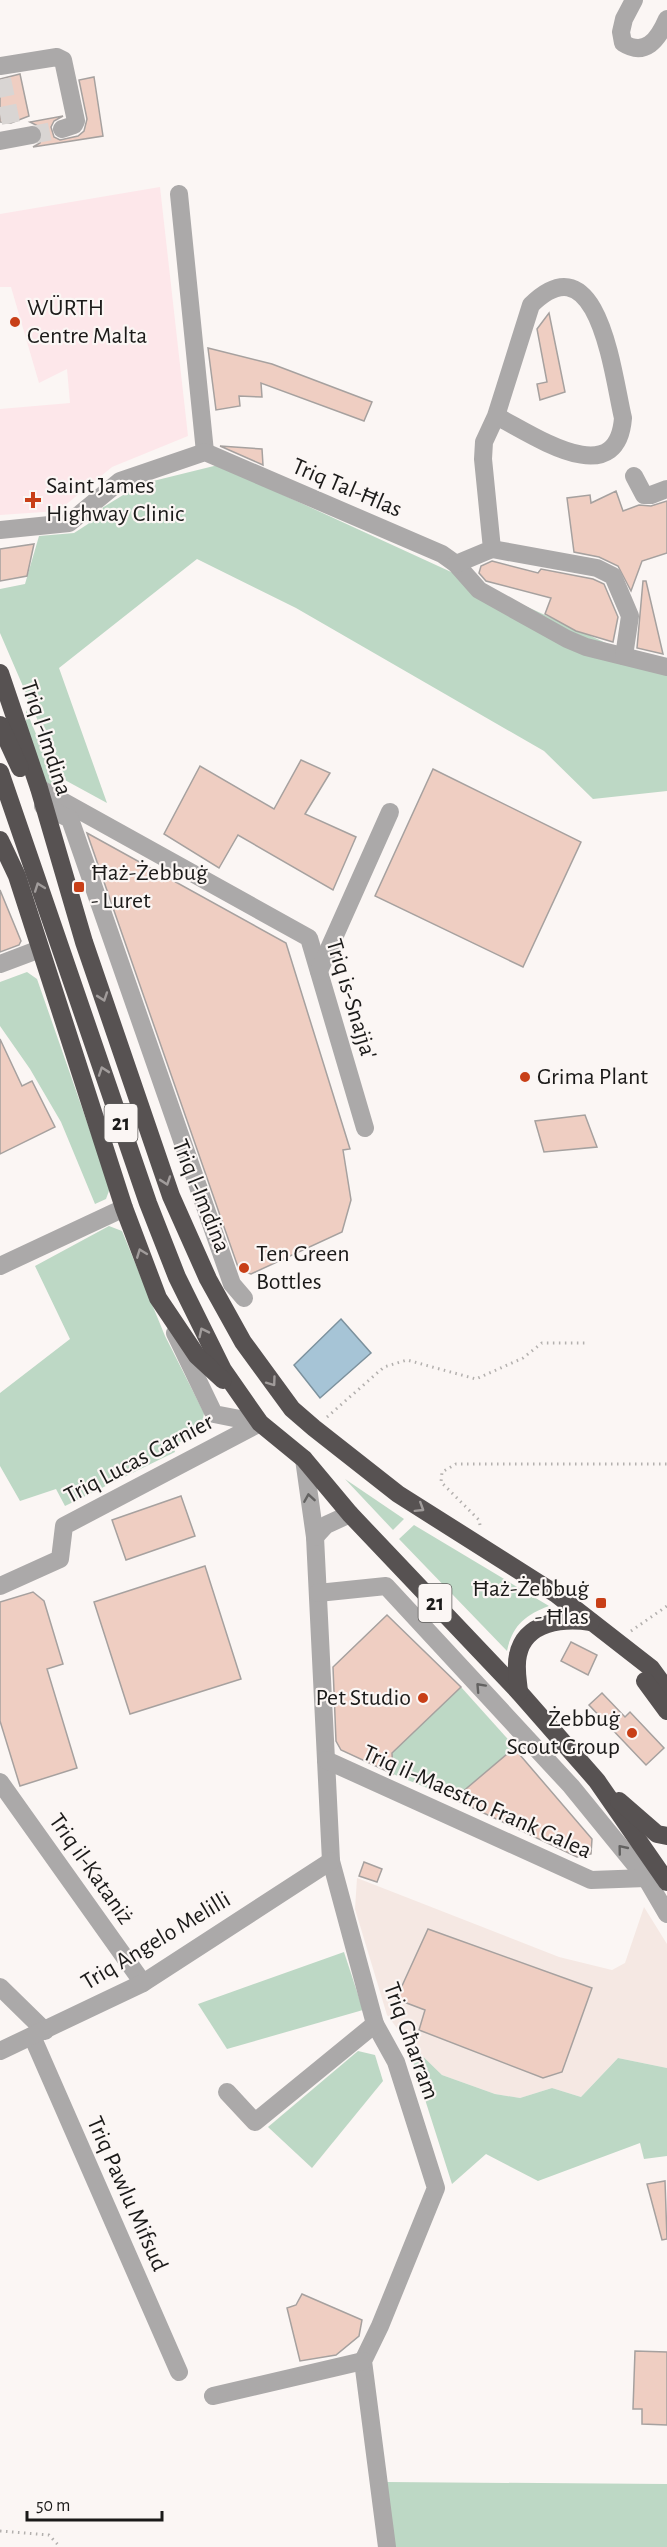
<svg xmlns="http://www.w3.org/2000/svg" width="667" height="2547" font-family="'Alegreya Sans',sans-serif">
  <style>
    .commercial { fill: #fde7ea }
    .built { fill: #f5e8e3 }
    .green { fill: #bdd8c5 }
    .water { fill: #a6c4d6; stroke: #7c919d; stroke-width: 1.5 }
    .building { fill: #efcec2; stroke: #a6a19f; stroke-width: 1.5 }
    .lines { fill: none; stroke-linecap: round; stroke-linejoin: round }
    .minor-tunnel { stroke: #d9d5d3; stroke-width: 18; stroke-dasharray: 18 9; stroke-linecap: butt }
    .path { stroke: #b3b0ae; stroke-width: 3; stroke-dasharray: 1.5 4.5; stroke-linecap: butt }
    .minor { stroke: #aba9a9; stroke-width: 18 }
    .highway { stroke: #575252; stroke-width: 18 }
    .oneway { stroke: #a19c9b }
    .oneway2 { stroke: #636261 }
    .poi-dot { fill: #c83f17; stroke: #fbf6f4; stroke-width: 2 }
    .labels { text-anchor: middle; dominant-baseline: central; stroke-width: 4.5; stroke-linejoin: round; paint-order: stroke }
    .shield { fill: #fbf6f4; stroke: #5e5c5b; stroke-width: 1.5 }
    .shield-label { font-size: 22px; font-weight: bold; fill: #1b1a19 }
    .poi-label { font-size: 24px; fill: #1b1a19; stroke: #fbf6f4; text-anchor: start }
    .street-label { font-size: 24px; fill: #1b1a19; stroke: #fbf6f4 }
  </style>
  <rect width="100%" height="100%" fill="#fbf6f4"/>
  <!-- commercial -->
  <polygon class="commercial" points="160,187 188,436 112,467 58,511 0,515 0,409 70,403 67,369 39,383 11,287 0,287 0,214"/>
  <!-- built -->
  <polygon class="built" points="357,1878 559,1957 612,1970 625,1963 644,1907 667,1944 667,2068 618,2058 581,2097 552,2088 520,2098 495,2094 442,2075 406,2040 387,2015 355,1909"/>
  <!-- green -->
  <g class="green">
    <polygon points="218,465 667,671 667,791 593,799 544,751 296,608 197,559 59,668 107,803 63,779 0,633 0,589 25,584 39,536 74,533 88,524 102,508 141,484"/>
    <polygon points="26,710 59,789 55,791 40,781 26,739"/>
    <polygon points="27,972 37,979 110,1188 106,1199 95,1204 61,1122 30,1069 0,1026 0,982"/>
    <polygon points="109,1226 122,1231 165,1336 204,1413 201,1432 173,1445 175,1452 65,1506 56,1489 20,1501 0,1466 0,1393 70,1339 35,1266"/>
    <polygon points="345,1479 404,1519 393,1530"/>
    <path d="M 414,1525 L 549,1606 C 525,1615 512,1626 507,1651 L 399,1539 Z"/>
    <polygon points="461,1687 515,1747 454,1799 393,1774 392,1750"/>
    <polygon points="344,1952 363,2010 227,2049 198,2004"/>
    <polygon points="406,2040 442,2075 495,2094 520,2098 552,2088 581,2097 618,2058 667,2068 667,2156 644,2159 640,2143 538,2181 486,2154 452,2184"/>
    <polygon points="358,2051 375,2055 383,2081 312,2168 268,2127"/>
    <polygon points="387,2482 667,2484 667,2547 392,2547"/>
  </g>
  <!-- water -->
  <polygon class="water" points="341,1319 371,1353 320,1398 294,1365"/>
  <!-- building -->
  <g class="building">
    <polygon points="20,74 29,116 11,123 0,122 0,79"/>
    <polygon points="94,77 103,136 33,147 40,143 43,134 40,127 30,122 63,116 54,121 51,127 54,137 60,140 78,136 84,131 87,119 79,80"/>
    <polygon points="549,313 565,392 540,400 537,384 547,382 537,329"/>
    <polygon points="208,348 272,364 372,402 364,421 261,383 262,397 239,396 240,406 216,410"/>
    <polygon points="220,446 262,449 263,465"/>
    <polygon points="616,491 623,511 639,505 651,506 667,501 667,553 642,561 631,591 618,566 599,557 574,552 567,498 590,495 591,503"/>
    <polygon points="34,544 27,576 0,581 0,549"/>
    <polygon points="492,561 538,573 541,569 593,579 604,584 618,617 613,642 576,631 545,614 551,598 486,581 479,573 481,566"/>
    <polygon points="643,581 646,581 663,654 637,648"/>
    <polygon points="301,760 330,773 305,814 356,837 333,890 238,835 219,868 164,834 200,766 274,809"/>
    <polygon points="433,769 581,842 523,967 375,896"/>
    <polygon points="87,833 286,943 350,1149 343,1150 351,1200 342,1232 251,1274 239,1270"/>
    <polygon points="0,890 21,941 19,945 0,952"/>
    <polygon points="0,1039 22,1086 32,1081 55,1127 0,1154"/>
    <polygon points="585,1115 597,1147 544,1152 535,1121"/>
    <polygon points="181,1496 195,1536 126,1560 112,1520"/>
    <polygon points="205,1566 241,1679 130,1714 94,1602"/>
    <polygon points="33,1592 44,1601 63,1664 47,1669 77,1768 20,1786 0,1721 0,1602"/>
    <polygon points="387,1615 461,1687 392,1753 393,1774 341,1750 336,1741 333,1667"/>
    <polygon points="571,1642 597,1655 588,1675 561,1661"/>
    <polygon points="602,1693 625,1717 630,1712 664,1748 646,1765 589,1705"/>
    <polygon points="514,1748 592,1839 591,1854 577,1857 454,1799"/>
    <polygon points="364,1862 382,1869 377,1882 359,1876"/>
    <polygon points="428,1929 592,1988 562,2072 543,2078 419,2030 425,2010 396,1999"/>
    <polygon points="665,2181 667,2239 662,2240 647,2184"/>
    <polygon points="302,2294 362,2320 359,2336 336,2355 300,2361 287,2308 296,2305"/>
    <polygon points="635,2351 667,2352 667,2425 642,2424 642,2409 633,2409"/>
  </g>
  <g class="lines">
    <!-- minor-tunnel -->
    <g class="minor-tunnel">
      <polyline points="2,79 11,123"/>
      <polyline points="32,135 62,129"/>
    </g>
    <!-- path -->
    <g class="path">
      <polyline points="327,1417 384,1367 407,1360 476,1379 523,1358 542,1343 588,1343"/>
      <polyline points="480,1525 479,1520 441,1482 442,1472 456,1464 667,1464"/>
      <polyline points="631,1631 667,1606"/>
      <polyline points="0,2531 49,2535 60,2547"/>
    </g>
    <!-- minor -->
    <g class="minor">
      <path d="M 634,0 L 624,19 L 621,32 L 623,43 C 645,57 658,40 667,19"/>
      <polyline points="0,66 57,57 63,60 76,121 74,125 62,129"/>
      <polyline points="0,141 32,135"/>
      <polyline points="179,194 205,452"/>
      <polyline points="634,476 644,495 651,495 667,489"/>
      <polyline points="0,530 69,523 120,481 205,452 442,554 456,564 479,590 567,639 586,647 667,667"/>
      <polyline points="492,549 597,568 613,576 630,616 624,656"/>
      <path d="M 456,564 L 492,549 L 483,459 L 484,442 L 496,416 L 531,305 C 599,238 613,377 623,418 C 617,494 532,434 496,416"/>
      <polyline points="39,788 309,938 365,1128"/>
      <polyline points="43,806 70,819 232,1284 244,1298"/>
      <polyline points="0,964 40,949"/>
      <polyline points="319,971 390,812"/>
      <polyline points="0,1266 124,1208"/>
      <polyline points="175,1333 214,1414 260,1423"/>
      <polyline points="304,1459 315,1537 331,1861 375,2024 396,2062 436,2188 380,2326 363,2361 387,2547"/>
      <polyline points="315,1537 326,1525 350,1514"/>
      <polyline points="0,1586 60,1559 64,1526 260,1423"/>
      <polyline points="318,1593 386,1586 571,1786 646,1878 667,1914"/>
      <polyline points="326,1760 591,1880 646,1878"/>
      <polyline points="0,1782 143,1983"/>
      <polyline points="0,1987 45,2031"/>
      <polyline points="32,2036 179,2372"/>
      <polyline points="0,2051 143,1983 331,1861"/>
      <polyline points="227,2092 255,2122 375,2024"/>
      <polyline points="213,2396 363,2361"/>
    </g>
    <!-- highway -->
    <g class="highway">
      <polyline points="0,673 39,788 84,942 171,1196 208,1279 243,1342 292,1409 314,1428 398,1494 556,1594 651,1668 667,1690"/>
      <polyline points="0,725 20,768"/>
      <polyline points="0,772 148,1203 177,1277 223,1370 260,1423 304,1459 350,1514 519,1692 597,1781 667,1882"/>
      <polyline points="0,840 17,876 124,1208 158,1298 197,1356 223,1380"/>
      <polyline points="645,1681 667,1711"/>
      <path d="M 519,1692 C 518,1680 515,1667 518,1655 C 525,1621 564,1618 591,1622"/>
      <polyline points="619,1801 657,1834 667,1836"/>
    </g>
  </g>
  <!-- one-way arrows -->
  <defs><path id="oneway-chevron" d="M-2-3.5L2.5 0L-2 3.5" fill="none" stroke-width="1.6" stroke-linecap="round" stroke-linejoin="round" transform="scale(1.5)"/></defs>
  <g class="oneway">
    <use href="#oneway-chevron" transform="translate(39 887) rotate(-110)"/>
    <use href="#oneway-chevron" transform="translate(103 997) rotate(71)"/>
    <use href="#oneway-chevron" transform="translate(103 1071) rotate(-109)"/>
    <use href="#oneway-chevron" transform="translate(166 1181) rotate(71)"/>
    <use href="#oneway-chevron" transform="translate(141 1253) rotate(-111)"/>
    <use href="#oneway-chevron" transform="translate(203 1332) rotate(-116)"/>
    <use href="#oneway-chevron" transform="translate(272 1382) rotate(54)"/>
    <use href="#oneway-chevron" transform="translate(420 1508) rotate(32)"/>
  </g>
  <g class="oneway2">
    <use href="#oneway-chevron" transform="translate(309 1498) rotate(-99)"/>
    <use href="#oneway-chevron" transform="translate(480 1687) rotate(-133)"/>
    <use href="#oneway-chevron" transform="translate(622 1849) rotate(-129)"/>
  </g>
  <!-- markers -->
  <g class="poi-dot">
    <circle cx="15" cy="322" r="6"/>
    <path d="M30 491h6v6h6v6h-6v6h-6v-6h-6v-6h6z"/>
    <rect x="73" y="881" width="12" height="12" rx="3"/>
    <circle cx="525" cy="1077" r="6"/>
    <circle cx="244" cy="1268" r="6"/>
    <rect x="595" y="1597" width="12" height="12" rx="3"/>
    <circle cx="423" cy="1698" r="6"/>
    <circle cx="632" cy="1733" r="6"/>
  </g>
  <g class="labels">
    <!-- shield labels -->
    <g class="shield">
      <rect x="104.5" y="1104" width="33" height="38" rx="4.5"/>
      <rect x="418.5" y="1584" width="33" height="38" rx="4.5"/>
    </g>
    <g class="shield-label">
      <text x="121" y="1123">21</text>
      <text x="435" y="1603">21</text>
    </g>
    <!-- poi labels -->
    <g class="poi-label">
      <text x="27" y="308">WÜRTH<tspan x="27" dy="28">Centre Malta</tspan></text>
      <text x="46" y="486">Saint James<tspan x="46" dy="28">Highway Clinic</tspan></text>
      <text x="91" y="873">Ħaż-Żebbuġ<tspan x="91" dy="28">- Luret</tspan></text>
      <text x="537" y="1077">Grima Plant</text>
      <text x="256" y="1254">Ten Green<tspan x="256" dy="28">Bottles</tspan></text>
      <text x="589" y="1589" text-anchor="end">Ħaż-Żebbuġ<tspan x="589" dy="28">- Ħlas</tspan></text>
      <text x="411" y="1698" text-anchor="end">Pet Studio</text>
      <text x="620" y="1719" text-anchor="end">Żebbuġ<tspan x="620" dy="28">Scout Group</tspan></text>
    </g>
    <!-- street labels -->
    <g class="street-label">
      <text transform="translate(347 488) rotate(23)">Triq Tal-Ħlas</text>
      <text transform="translate(46 738) rotate(72)">Triq l-Imdina</text>
      <text transform="translate(351 999) rotate(73)">Triq is-Snajja'</text>
      <text transform="translate(201 1196) rotate(68)">Triq l-Imdina</text>
      <text transform="translate(139 1459) rotate(-28)">Triq Lucas Garnier</text>
      <text transform="translate(477 1802) rotate(24)">Triq il-Maestro Frank Galea</text>
      <text transform="translate(91 1869) rotate(55)">Triq il-Kataniż</text>
      <text transform="translate(156 1941) rotate(-31)">Triq Angelo Melilli</text>
      <text transform="translate(411 2041) rotate(70)">Triq Għarram</text>
      <text transform="translate(127 2194) rotate(66)">Triq Pawlu Mifsud</text>
    </g>
  </g>
  <!-- scale -->
  <path d="M27 2511v9h135v-9" fill="none" stroke="#1b1a19" stroke-width="3"/>
  <text x="36" y="2511" font-size="18" fill="#1b1a19" stroke="#fbf6f4" stroke-width="4.5" paint-order="stroke">50 m</text>
</svg>
